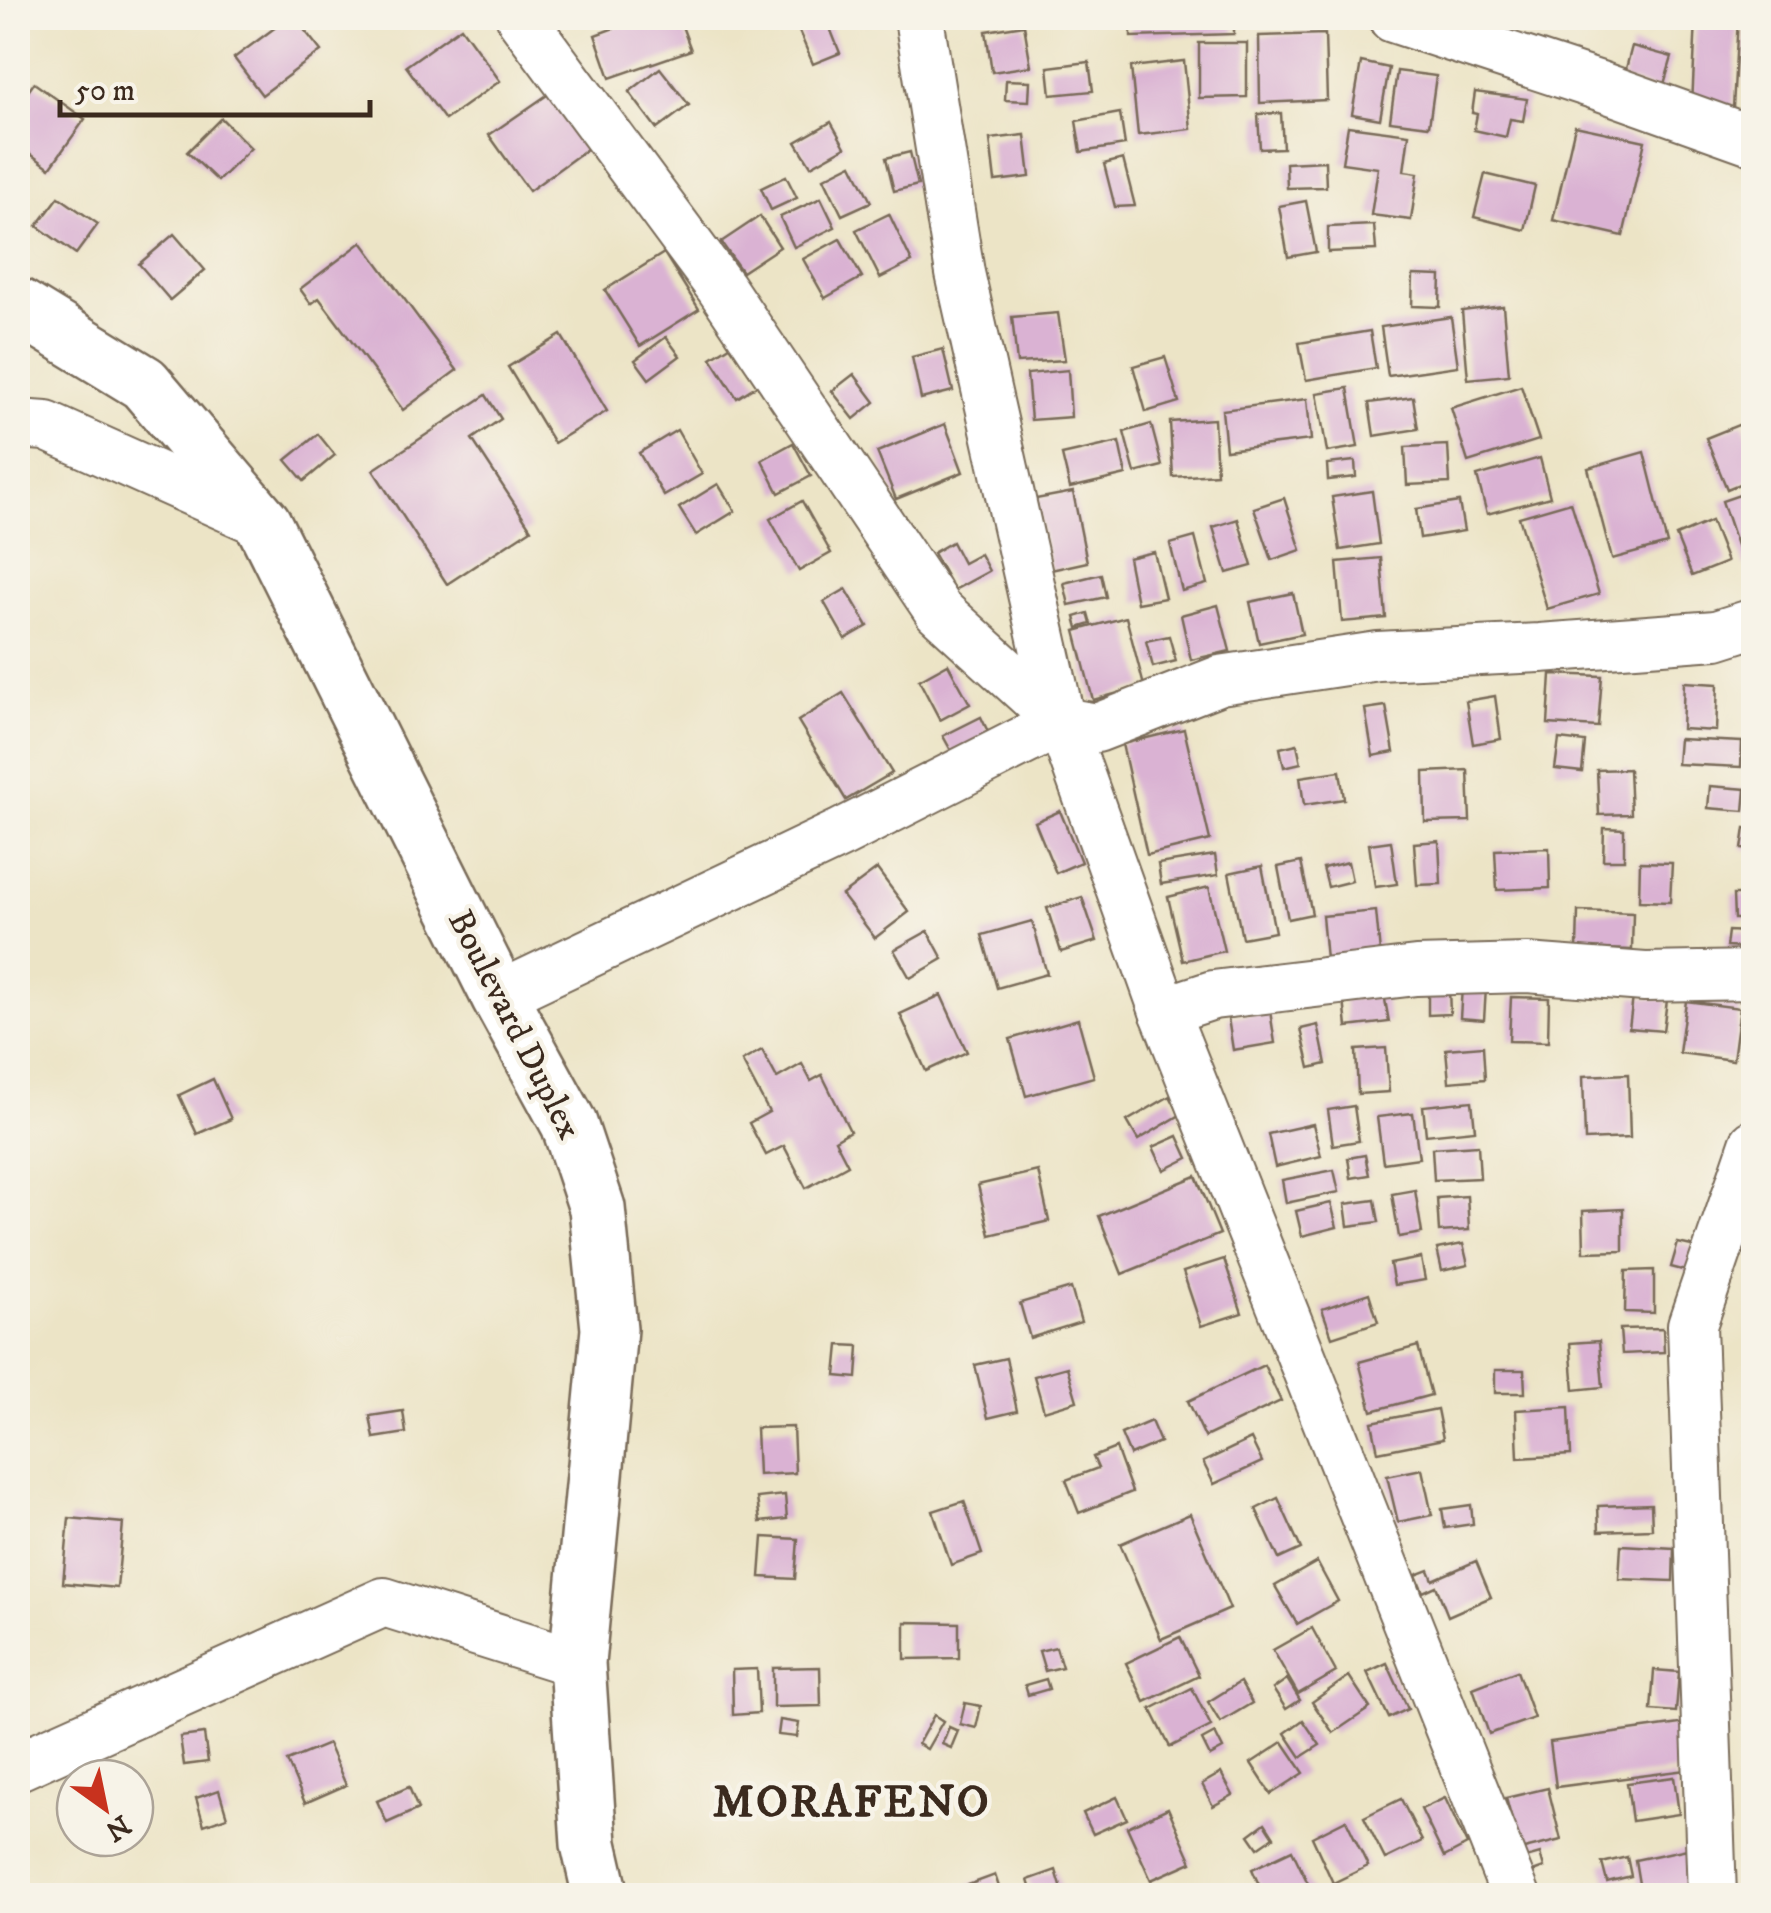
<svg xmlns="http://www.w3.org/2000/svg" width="1771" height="1913" font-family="'IM FELL DW Pica',serif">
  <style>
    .building { fill: #dab2d3 }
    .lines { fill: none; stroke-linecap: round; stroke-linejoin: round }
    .minor-casing { stroke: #796b59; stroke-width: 52 }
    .tertiary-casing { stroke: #796b59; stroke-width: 60 }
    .minor { stroke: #fff; stroke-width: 48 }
    .tertiary { stroke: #fff; stroke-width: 55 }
    .labels { text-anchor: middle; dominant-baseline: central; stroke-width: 9; stroke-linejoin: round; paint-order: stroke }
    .street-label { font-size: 35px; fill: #3b2a1e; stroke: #f7f3e8 }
    .district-label { font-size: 45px; font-weight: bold; letter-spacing: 2.5px; fill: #3b2a1e; stroke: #f7f3e8 }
  </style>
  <rect width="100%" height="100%" fill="#f7f3e8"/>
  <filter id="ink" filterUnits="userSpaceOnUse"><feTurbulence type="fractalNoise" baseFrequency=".01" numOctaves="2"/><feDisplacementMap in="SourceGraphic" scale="20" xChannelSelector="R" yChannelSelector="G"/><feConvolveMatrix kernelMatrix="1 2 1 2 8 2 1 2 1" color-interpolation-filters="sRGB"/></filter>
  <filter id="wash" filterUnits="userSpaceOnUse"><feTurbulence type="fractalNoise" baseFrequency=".0048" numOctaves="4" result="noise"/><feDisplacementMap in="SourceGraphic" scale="40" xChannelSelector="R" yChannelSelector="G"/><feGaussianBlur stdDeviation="2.25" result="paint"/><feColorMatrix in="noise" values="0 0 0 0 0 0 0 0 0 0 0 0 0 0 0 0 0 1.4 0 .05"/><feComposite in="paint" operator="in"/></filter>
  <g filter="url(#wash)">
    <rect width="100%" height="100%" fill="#ece4c6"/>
    <g id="blocks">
      <!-- building -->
      <g class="building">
        <polygon points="288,18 295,18 321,51 262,95 234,58"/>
        <polygon points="641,18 679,18 691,50 610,78 595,35"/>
        <polygon points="826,18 840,53 813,64 798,29"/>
        <polygon points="1131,18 1234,18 1234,34 1131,37"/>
        <polygon points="1552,18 1584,18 1581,31 1551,25"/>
        <polygon points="1696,18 1738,18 1733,108 1692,106"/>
        <polygon points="1746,18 1754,18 1754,87 1745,86"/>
        <polygon points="1024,25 1031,66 992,72 986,31"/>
        <polygon points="461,27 500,81 445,120 406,66"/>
        <polygon points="1325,34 1327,100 1260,103 1259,36"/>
        <polygon points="1199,43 1247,43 1247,97 1199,98"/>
        <polygon points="1632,46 1672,57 1662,91 1623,80"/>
        <polygon points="1184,61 1191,129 1138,135 1131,67"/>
        <polygon points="1089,62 1093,91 1051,95 1048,67"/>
        <polygon points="1361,62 1389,68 1380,119 1352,114"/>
        <polygon points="660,68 689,105 657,129 629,92"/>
        <polygon points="1397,71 1436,76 1429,126 1390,121"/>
        <polygon points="1006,80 1030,81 1029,101 1005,100"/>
        <polygon points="34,83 85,119 50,168 18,145 18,106"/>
        <polygon points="553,91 591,146 529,191 489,135"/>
        <polygon points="1475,92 1527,99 1523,121 1510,119 1506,137 1474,130 1477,114 1472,113"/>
        <polygon points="1120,113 1125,145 1081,152 1076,121"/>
        <polygon points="1281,113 1283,148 1260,149 1258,114"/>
        <polygon points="221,118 251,148 218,181 187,152"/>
        <polygon points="831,122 845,147 811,166 796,142"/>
        <polygon points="1348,126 1409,134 1404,171 1418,173 1411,220 1371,215 1378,168 1342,163"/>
        <polygon points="1575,126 1645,141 1623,236 1553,220"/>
        <polygon points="1025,135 1030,177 995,181 990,139"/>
        <polygon points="910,152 918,185 894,191 886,158"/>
        <polygon points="1123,159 1135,206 1115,207 1104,164"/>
        <polygon points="1325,161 1326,187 1287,188 1286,163"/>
        <polygon points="852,164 871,202 842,215 824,178"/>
        <polygon points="1485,174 1535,186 1525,230 1474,217"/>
        <polygon points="786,176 797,198 771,210 761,188"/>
        <polygon points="59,197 98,224 76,254 37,226"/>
        <polygon points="821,198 835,227 794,247 780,217"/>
        <polygon points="1306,201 1316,252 1288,257 1279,206"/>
        <polygon points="889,214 912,262 880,278 856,230"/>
        <polygon points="760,216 780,247 742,272 721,242"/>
        <polygon points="1374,225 1376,250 1328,252 1328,227"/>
        <polygon points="174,234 205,270 170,300 139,264"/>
        <polygon points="840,239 862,277 825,298 803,259"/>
        <polygon points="362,242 457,370 403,410 319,298 311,304 300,289"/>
        <polygon points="664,253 699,309 640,346 605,290"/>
        <polygon points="1413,275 1441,276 1440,307 1412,306"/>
        <polygon points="1503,306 1509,375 1468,379 1462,311"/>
        <polygon points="1058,313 1065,360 1017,363 1012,317"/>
        <polygon points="1451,317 1458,366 1388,376 1381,327"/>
        <polygon points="1370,331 1376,368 1306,380 1299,343"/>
        <polygon points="561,335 607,411 554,443 508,367"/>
        <polygon points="666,337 680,356 649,379 635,360"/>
        <polygon points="733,344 759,384 737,398 711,358"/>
        <polygon points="943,349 953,391 921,399 912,357"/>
        <polygon points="1165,357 1179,402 1146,412 1133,366"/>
        <polygon points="1068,370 1071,417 1031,420 1027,374"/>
        <polygon points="854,374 875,402 854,419 832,391"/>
        <polygon points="1521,386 1539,440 1468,462 1451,408"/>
        <polygon points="1348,388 1358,447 1327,452 1317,393"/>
        <polygon points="486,395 501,419 472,439 531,529 447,584 373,470"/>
        <polygon points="1413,397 1418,429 1374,436 1369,403"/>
        <polygon points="1307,399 1311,440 1226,450 1222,410"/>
        <polygon points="1214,419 1217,474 1173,477 1170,422"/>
        <polygon points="1743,423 1754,449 1754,478 1727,489 1706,438"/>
        <polygon points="945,424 963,472 896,499 877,452"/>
        <polygon points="1151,424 1162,466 1135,473 1124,432"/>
        <polygon points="677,430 702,474 664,496 639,453"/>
        <polygon points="318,434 335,455 304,481 286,460"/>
        <polygon points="1119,442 1126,475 1070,488 1062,455"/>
        <polygon points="793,443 811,476 779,493 762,460"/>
        <polygon points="1448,445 1450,483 1407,485 1405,447"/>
        <polygon points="1644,452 1667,544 1612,559 1588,468"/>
        <polygon points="1540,458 1550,497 1487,514 1477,476"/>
        <polygon points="1355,461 1356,477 1328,480 1327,464"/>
        <polygon points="718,484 735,511 696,535 679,508"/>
        <polygon points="1754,490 1754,563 1744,566 1722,501"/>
        <polygon points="1372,491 1379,544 1340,550 1332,497"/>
        <polygon points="1073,492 1087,562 1051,570 1036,499"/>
        <polygon points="1284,498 1301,550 1272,560 1254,508"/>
        <polygon points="802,501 831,553 799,571 770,519"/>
        <polygon points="1459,502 1464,531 1420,538 1416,509"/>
        <polygon points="1571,502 1599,594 1547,609 1519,517"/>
        <polygon points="1238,519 1252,566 1227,573 1213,527"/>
        <polygon points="1711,521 1727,562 1692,576 1676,536"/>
        <polygon points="1195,537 1207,584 1182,591 1170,544"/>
        <polygon points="952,542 963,563 980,554 989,571 954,590 933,553"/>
        <polygon points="1154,552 1165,598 1137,603 1128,558"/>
        <polygon points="1381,558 1386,618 1342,622 1337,562"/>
        <polygon points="1101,574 1106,597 1069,605 1064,583"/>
        <polygon points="846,589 868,626 845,639 824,602"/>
        <polygon points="1293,593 1302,634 1259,643 1250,602"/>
        <polygon points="1218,605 1230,651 1191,660 1181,615"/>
        <polygon points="1088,613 1091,624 1078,628 1075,617"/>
        <polygon points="1126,617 1144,686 1093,700 1075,631"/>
        <polygon points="1169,636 1176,661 1153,667 1146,641"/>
        <polygon points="948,664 970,704 940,720 919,680"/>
        <polygon points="1551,674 1602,676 1598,727 1548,724"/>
        <polygon points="1684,682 1718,684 1716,731 1682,729"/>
        <polygon points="843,693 892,773 846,800 798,721"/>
        <polygon points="1495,696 1501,739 1473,744 1466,701"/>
        <polygon points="1386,706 1394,752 1373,756 1365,709"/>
        <polygon points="981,717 990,736 953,754 943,736"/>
        <polygon points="1184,729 1210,840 1147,855 1122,744"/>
        <polygon points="1559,739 1585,742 1582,772 1555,769"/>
        <polygon points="1679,739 1742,742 1741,767 1677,764"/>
        <polygon points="1297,744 1301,763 1284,767 1280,748"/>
        <polygon points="1629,769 1631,814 1599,815 1597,770"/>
        <polygon points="1468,770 1470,821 1425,822 1424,772"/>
        <polygon points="1340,771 1344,799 1304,805 1300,777"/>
        <polygon points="1710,786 1746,789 1744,811 1708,808"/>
        <polygon points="1060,811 1081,862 1056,873 1035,822"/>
        <polygon points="1604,828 1624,829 1624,860 1603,860"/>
        <polygon points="1745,828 1754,829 1754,850 1742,849"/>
        <polygon points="1391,841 1397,884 1375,887 1369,844"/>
        <polygon points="1439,841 1441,884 1417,885 1414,843"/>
        <polygon points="1549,848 1550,888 1497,890 1495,850"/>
        <polygon points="1215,855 1218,875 1161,884 1158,864"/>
        <polygon points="1301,862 1312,914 1288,919 1278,867"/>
        <polygon points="1348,862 1352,881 1328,887 1323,868"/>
        <polygon points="1640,862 1672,863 1670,902 1639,901"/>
        <polygon points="1262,866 1275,932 1242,938 1229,873"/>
        <polygon points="877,869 909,912 875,938 842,895"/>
        <polygon points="1209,887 1224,951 1183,961 1168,897"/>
        <polygon points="1733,895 1754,895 1754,919 1734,919"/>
        <polygon points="1082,897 1097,941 1061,952 1047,908"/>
        <polygon points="1376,911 1380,953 1326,959 1322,916"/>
        <polygon points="1578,911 1633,913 1632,950 1577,948"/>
        <polygon points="1032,921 1047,974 997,988 982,935"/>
        <polygon points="928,931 943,959 910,978 894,950"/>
        <polygon points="1728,931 1746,932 1745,948 1726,947"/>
        <polygon points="1462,987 1486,988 1484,1020 1460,1018"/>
        <polygon points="1449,988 1450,1014 1428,1015 1428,989"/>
        <polygon points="1384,994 1389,1022 1347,1027 1344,1000"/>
        <polygon points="941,995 967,1052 926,1071 900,1014"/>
        <polygon points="1511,997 1549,998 1548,1042 1509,1041"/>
        <polygon points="1633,997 1667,1000 1663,1031 1629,1028"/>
        <polygon points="1686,1001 1740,1008 1733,1060 1679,1053"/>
        <polygon points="1270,1011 1275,1043 1233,1050 1228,1018"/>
        <polygon points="1078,1019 1094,1077 1026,1096 1010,1039"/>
        <polygon points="1318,1025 1326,1064 1310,1068 1301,1029"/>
        <polygon points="1483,1046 1485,1079 1449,1082 1446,1049"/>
        <polygon points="1386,1048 1389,1092 1358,1094 1356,1050"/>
        <polygon points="762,1050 777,1078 802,1064 811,1081 822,1075 850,1131 835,1140 848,1165 806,1188 784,1146 766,1155 749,1123 769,1112 742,1061"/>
        <polygon points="1628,1074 1630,1138 1585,1140 1583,1076"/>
        <polygon points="213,1079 231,1119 197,1134 179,1095"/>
        <polygon points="1170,1096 1180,1115 1138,1140 1127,1121"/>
        <polygon points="1472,1101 1475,1130 1426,1135 1423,1106"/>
        <polygon points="1354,1106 1359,1141 1333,1145 1328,1110"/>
        <polygon points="1413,1113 1419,1158 1383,1163 1377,1117"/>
        <polygon points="1313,1124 1321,1156 1275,1167 1268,1134"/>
        <polygon points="1178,1136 1188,1158 1164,1170 1153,1147"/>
        <polygon points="1478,1145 1480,1178 1434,1180 1432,1148"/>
        <polygon points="1365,1155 1369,1175 1351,1178 1348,1158"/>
        <polygon points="1334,1170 1339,1192 1286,1203 1282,1180"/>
        <polygon points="1038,1171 1049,1221 990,1235 978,1185"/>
        <polygon points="1196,1176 1220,1234 1122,1274 1099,1216"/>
        <polygon points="1415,1190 1422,1233 1399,1237 1392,1194"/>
        <polygon points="1467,1196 1469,1230 1439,1232 1437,1198"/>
        <polygon points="1375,1200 1379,1222 1348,1226 1345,1204"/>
        <polygon points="1331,1203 1337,1227 1302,1236 1296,1211"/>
        <polygon points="1623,1209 1623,1251 1584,1252 1583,1211"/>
        <polygon points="1678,1243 1696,1247 1690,1272 1671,1267"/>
        <polygon points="1463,1244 1468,1265 1442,1271 1437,1249"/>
        <polygon points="1421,1258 1425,1280 1394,1285 1390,1264"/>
        <polygon points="1224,1259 1242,1313 1201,1326 1183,1272"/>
        <polygon points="1654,1270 1654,1313 1625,1312 1626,1271"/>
        <polygon points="1071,1288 1081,1322 1030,1338 1020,1303"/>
        <polygon points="1369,1293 1378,1322 1332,1337 1322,1309"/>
        <polygon points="1663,1328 1664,1352 1622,1354 1620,1329"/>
        <polygon points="1599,1341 1603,1387 1574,1390 1570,1343"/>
        <polygon points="839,1345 859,1346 857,1378 836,1376"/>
        <polygon points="1418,1346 1431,1395 1372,1411 1359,1362"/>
        <polygon points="1006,1358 1017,1411 988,1418 975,1365"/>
        <polygon points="1264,1365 1281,1401 1205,1437 1188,1401"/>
        <polygon points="1067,1367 1077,1401 1044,1411 1034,1376"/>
        <polygon points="1495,1370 1524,1370 1525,1393 1495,1393"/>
        <polygon points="1569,1407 1571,1455 1518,1458 1516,1410"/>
        <polygon points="1437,1409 1443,1439 1378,1452 1372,1422"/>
        <polygon points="403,1411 406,1433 374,1438 370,1416"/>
        <polygon points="1151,1421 1160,1442 1130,1455 1121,1434"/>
        <polygon points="793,1427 795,1473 758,1475 756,1428"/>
        <polygon points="1251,1439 1262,1462 1214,1484 1203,1462"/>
        <polygon points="1116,1448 1132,1492 1079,1513 1066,1480 1098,1468 1093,1457"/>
        <polygon points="1422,1469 1432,1515 1398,1522 1387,1476"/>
        <polygon points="785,1495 787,1519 760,1522 757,1498"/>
        <polygon points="1278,1498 1301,1549 1279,1559 1256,1509"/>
        <polygon points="964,1501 982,1554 951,1565 933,1511"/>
        <polygon points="1651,1504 1652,1529 1599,1531 1598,1506"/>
        <polygon points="1471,1505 1473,1524 1445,1528 1442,1509"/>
        <polygon points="1190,1514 1230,1609 1161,1639 1120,1544"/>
        <polygon points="69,1518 123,1523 117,1588 63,1583"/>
        <polygon points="763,1537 798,1539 795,1579 760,1577"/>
        <polygon points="1621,1545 1674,1548 1673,1581 1619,1579"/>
        <polygon points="1476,1561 1491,1597 1448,1616 1436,1586 1423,1592 1416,1575 1429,1570 1433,1580"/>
        <polygon points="1317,1562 1338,1601 1297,1624 1275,1586"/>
        <polygon points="905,1622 959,1623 959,1658 905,1659"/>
        <polygon points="1312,1628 1336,1672 1298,1694 1273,1650"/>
        <polygon points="1180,1637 1199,1676 1145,1702 1126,1663"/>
        <polygon points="1056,1647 1062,1667 1045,1671 1039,1651"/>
        <polygon points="1387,1663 1408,1709 1389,1718 1367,1672"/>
        <polygon points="820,1667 821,1706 773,1707 773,1668"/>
        <polygon points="757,1669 759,1713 733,1715 732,1670"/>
        <polygon points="1654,1670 1679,1672 1676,1712 1651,1710"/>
        <polygon points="1517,1671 1534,1718 1489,1734 1473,1688"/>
        <polygon points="1349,1676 1370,1708 1333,1733 1312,1702"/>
        <polygon points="1046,1679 1049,1689 1028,1695 1025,1685"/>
        <polygon points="1287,1679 1300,1700 1286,1709 1273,1689"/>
        <polygon points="1240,1682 1252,1703 1220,1722 1208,1702"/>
        <polygon points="1192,1688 1211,1726 1170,1747 1151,1709"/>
        <polygon points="965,1703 981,1706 976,1728 960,1724"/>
        <polygon points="934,1715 943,1721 927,1749 918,1744"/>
        <polygon points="780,1720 799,1723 797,1737 778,1735"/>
        <polygon points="1303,1720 1320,1745 1301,1757 1285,1733"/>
        <polygon points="1687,1723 1694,1769 1556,1787 1550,1742"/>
        <polygon points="949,1727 958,1731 951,1748 942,1744"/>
        <polygon points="1215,1733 1223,1749 1210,1756 1202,1740"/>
        <polygon points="204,1734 208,1762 184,1765 180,1737"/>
        <polygon points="1283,1742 1304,1773 1271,1794 1251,1763"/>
        <polygon points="328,1744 346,1785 305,1803 287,1761"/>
        <polygon points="1221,1773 1233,1795 1213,1806 1202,1784"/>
        <polygon points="1674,1777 1679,1814 1632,1821 1627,1783"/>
        <polygon points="409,1787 418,1809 387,1823 377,1801"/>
        <polygon points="1548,1788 1561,1840 1520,1850 1506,1798"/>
        <polygon points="219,1790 227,1817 204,1825 196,1798"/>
        <polygon points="1117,1797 1127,1819 1093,1834 1083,1813"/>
        <polygon points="1445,1798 1467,1845 1444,1857 1421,1809"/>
        <polygon points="1401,1799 1422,1841 1385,1859 1364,1817"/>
        <polygon points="1168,1808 1192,1862 1151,1880 1127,1827"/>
        <polygon points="1346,1820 1368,1866 1333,1883 1312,1837"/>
        <polygon points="1265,1823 1274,1837 1258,1848 1249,1835"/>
        <polygon points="1692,1848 1701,1896 1641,1896 1635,1860"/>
        <polygon points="1292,1850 1314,1896 1264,1896 1252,1869"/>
        <polygon points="1540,1854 1544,1868 1530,1873 1526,1858"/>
        <polygon points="1627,1857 1631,1876 1607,1882 1602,1863"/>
        <polygon points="1056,1870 1064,1896 1033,1896 1028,1880"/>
        <polygon points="995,1875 1002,1896 972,1896 968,1885"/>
      </g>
    </g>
  </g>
  <g filter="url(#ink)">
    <use href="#blocks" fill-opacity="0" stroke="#796b59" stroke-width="2.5"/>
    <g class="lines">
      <!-- minor casing -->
      <g class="minor-casing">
        <g id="minor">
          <polyline points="521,18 721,288 938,610 1061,722"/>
          <polyline points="919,18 960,273 1061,722 1164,1011 1516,1896"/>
          <polyline points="1393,18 1600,86 1754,141"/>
          <polyline points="18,424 46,426 263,523"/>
          <polyline points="499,996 842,833 1061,722 1097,728 1220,680 1378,656 1540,648 1716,635 1754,623"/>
          <polyline points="1164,1011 1213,995 1416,971 1527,968 1645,977 1754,975"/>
          <polyline points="18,1766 384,1602 577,1663"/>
          <polyline points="1712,1896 1692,1325 1754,1144"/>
        </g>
      </g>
      <!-- tertiary casing -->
      <g class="tertiary-casing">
        <polyline id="tertiary" points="18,306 144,383 263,523 499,996 569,1124 597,1208 609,1329 577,1663 589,1844 601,1896"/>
      </g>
      <!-- minor -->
      <use href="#minor" class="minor"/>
      <!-- tertiary -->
      <use href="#tertiary" class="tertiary"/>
    </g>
  </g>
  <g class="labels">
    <!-- street labels -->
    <g class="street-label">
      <text transform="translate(514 1025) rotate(63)">Boulevard Duplex</text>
    </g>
    <!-- district labels -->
    <g class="district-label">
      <text x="852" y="1803">MORAFENO</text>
    </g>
  </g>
  <!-- margin -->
  <rect width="1771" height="1913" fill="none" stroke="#f7f3e8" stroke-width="60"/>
  <!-- north arrow -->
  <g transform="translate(105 1808) rotate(147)"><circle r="48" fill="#f7f3e8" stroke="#aca397" stroke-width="2.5"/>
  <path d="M0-8L18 38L0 25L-18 38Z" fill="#c8321e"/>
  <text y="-15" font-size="28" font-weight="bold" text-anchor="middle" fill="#3b2a1e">N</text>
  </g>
  <!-- scale -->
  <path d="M60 100v15h310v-15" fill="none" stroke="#3b2a1e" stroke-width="5"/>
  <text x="75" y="100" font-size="30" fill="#3b2a1e" stroke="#f7f3e8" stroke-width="8" paint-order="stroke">50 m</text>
</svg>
